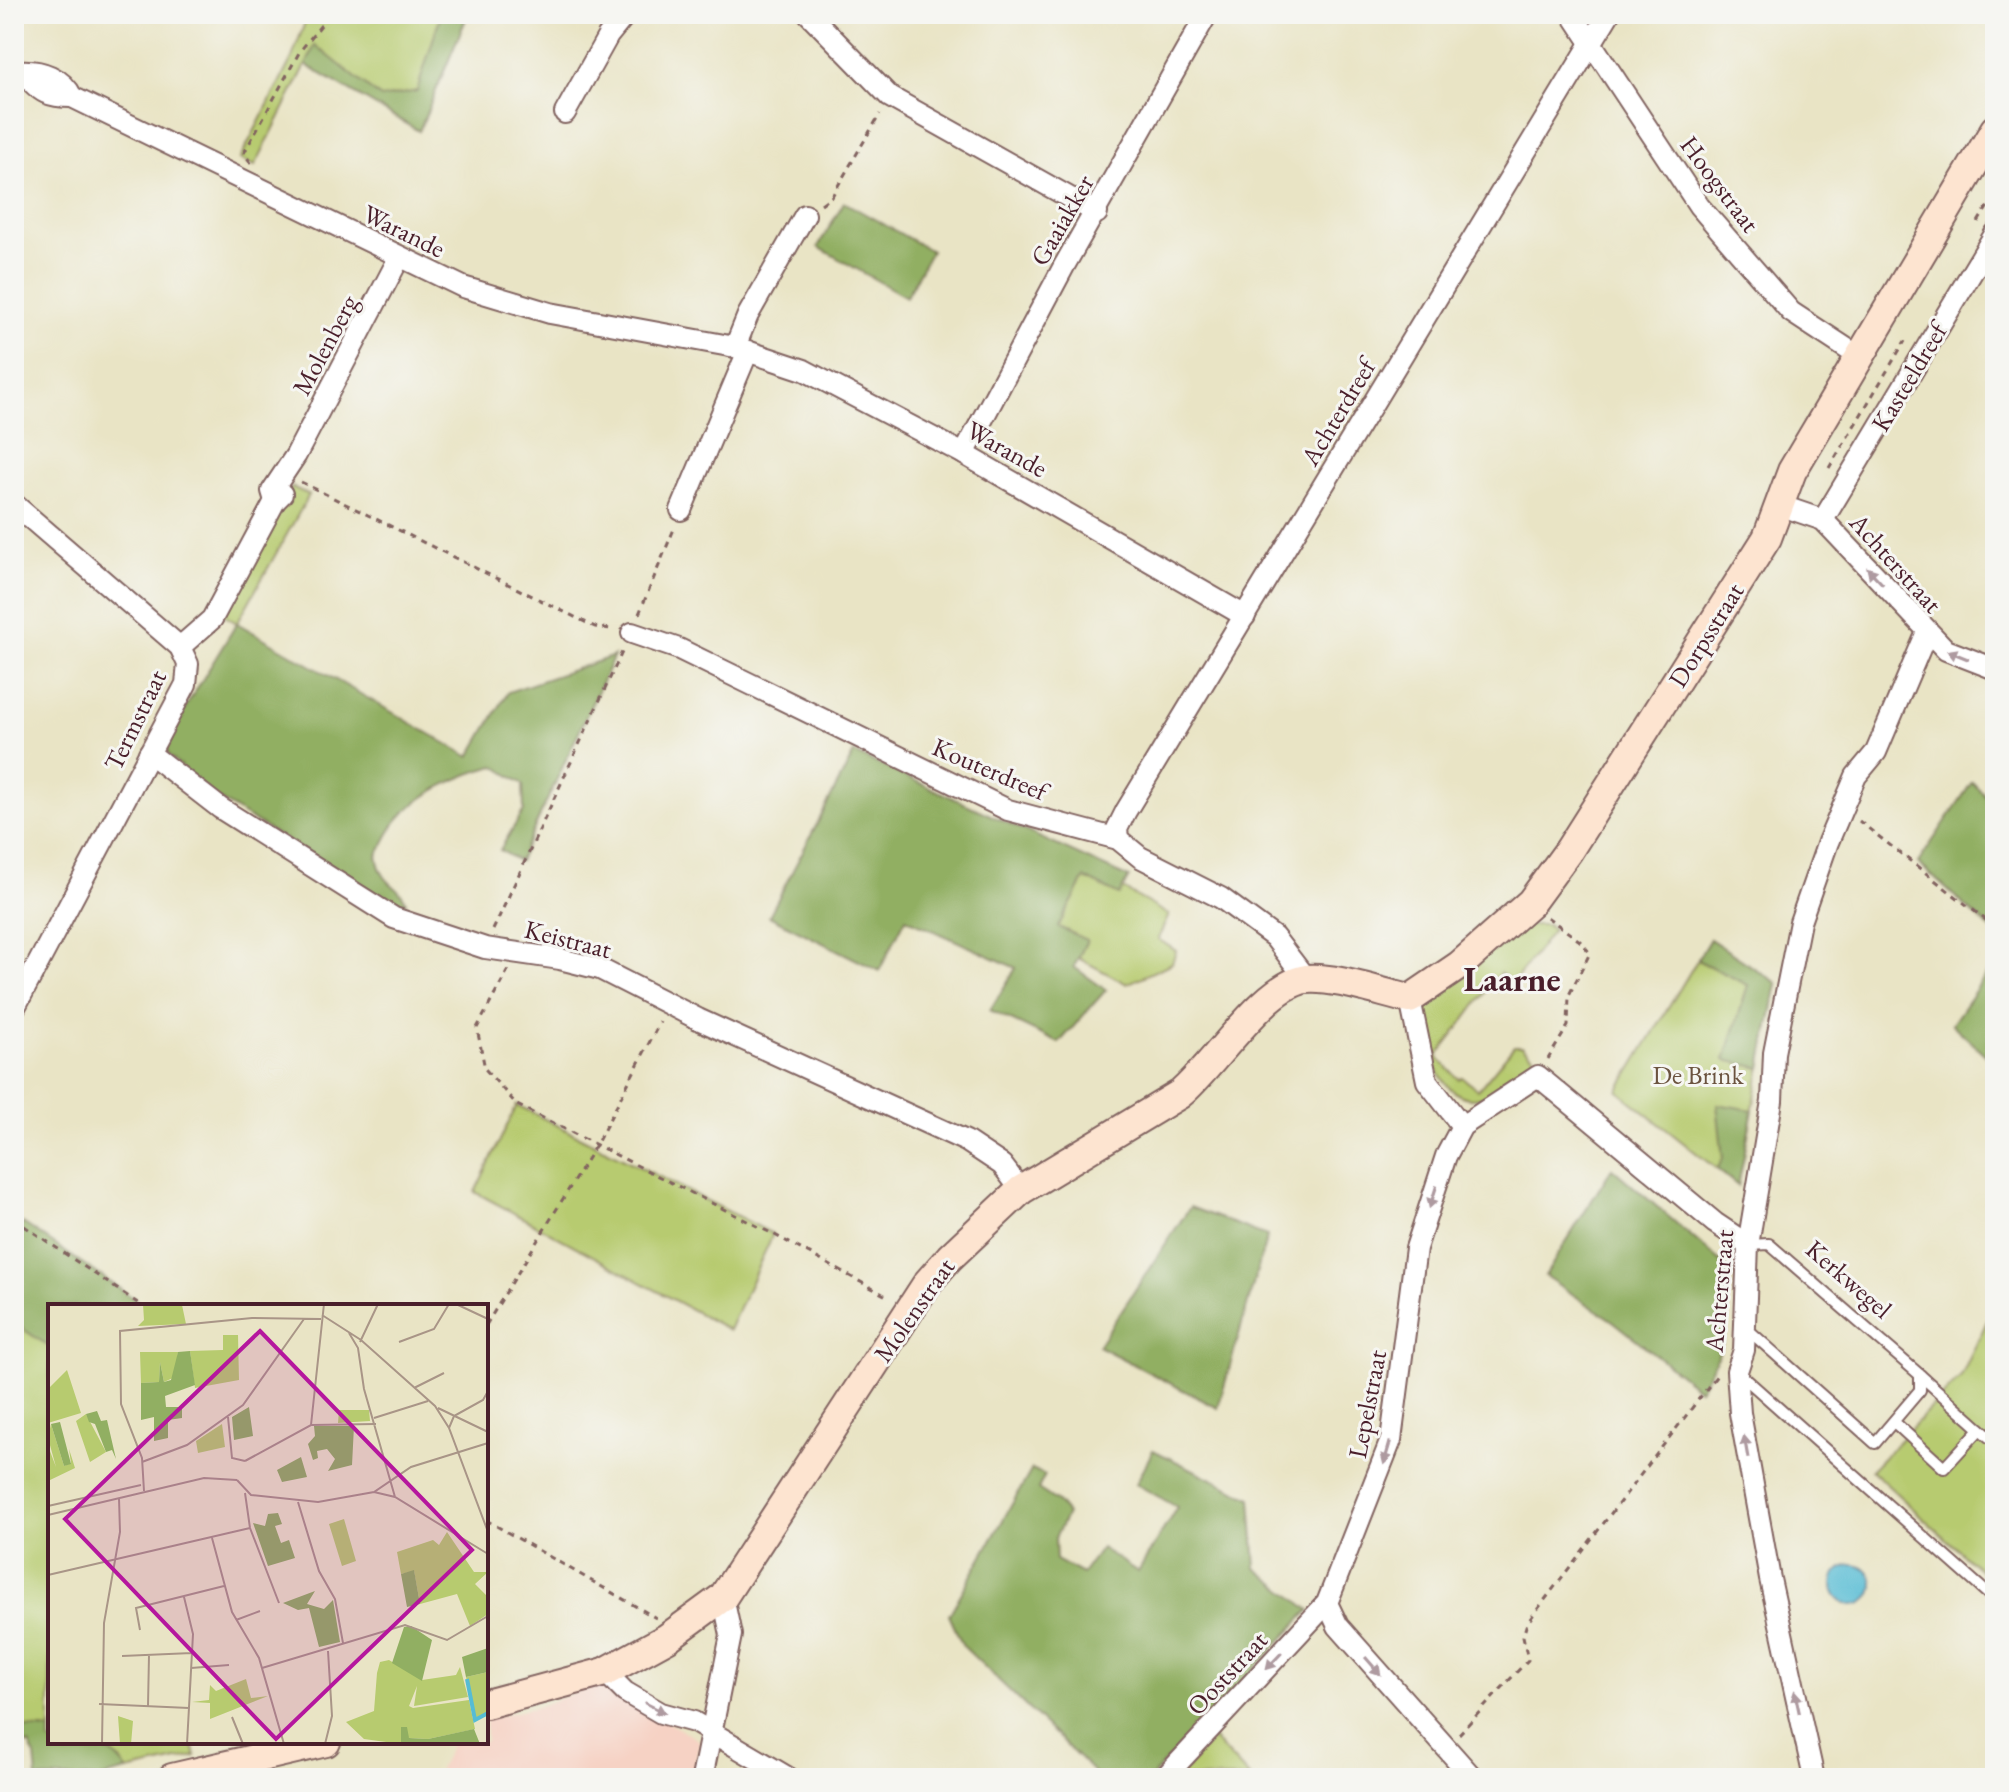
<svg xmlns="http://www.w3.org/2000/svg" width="2009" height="1792" font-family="'EB Garamond',serif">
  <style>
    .built { fill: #f6d2c4 }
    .green { fill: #b7cb6f; stroke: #80754d; stroke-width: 2 }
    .forest { fill: #91af62; stroke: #6e6746; stroke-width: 2 }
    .water { fill: #56bcd4; stroke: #506e80; stroke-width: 2 }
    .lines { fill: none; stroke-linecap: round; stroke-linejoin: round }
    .lane-casing { stroke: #826461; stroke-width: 14 }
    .street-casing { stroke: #826461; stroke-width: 24 }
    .secondary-casing { stroke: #826461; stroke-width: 32 }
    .path { stroke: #826461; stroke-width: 3; stroke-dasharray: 6 6; stroke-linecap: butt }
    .lane { stroke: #fff; stroke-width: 10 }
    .street { stroke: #fff; stroke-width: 20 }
    .secondary { stroke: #fde4d0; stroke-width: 28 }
    .oneway { fill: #ae9aa0 }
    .labels { text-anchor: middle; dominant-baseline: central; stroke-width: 6; stroke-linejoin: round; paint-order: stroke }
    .street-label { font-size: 26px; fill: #4a1f2b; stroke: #f6f6f2 }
    .park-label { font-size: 26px; fill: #6b533f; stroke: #f6f6f2 }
    .district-label { font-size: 34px; font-weight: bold; fill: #4a1f2b; stroke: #f6f6f2 }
    .inset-river { fill: none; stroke: #56bcd4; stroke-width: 4 }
    .inset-road { fill: none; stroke: #a99587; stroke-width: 2 }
    .view { fill: #b5179e; fill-opacity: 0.15; stroke: #b5179e; stroke-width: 4 }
    .inset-edge { fill: none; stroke: #4a1f2b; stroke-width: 4 }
  </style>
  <rect width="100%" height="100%" fill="#f6f6f2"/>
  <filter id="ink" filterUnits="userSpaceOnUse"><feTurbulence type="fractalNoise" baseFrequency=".0125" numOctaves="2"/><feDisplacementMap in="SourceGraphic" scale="16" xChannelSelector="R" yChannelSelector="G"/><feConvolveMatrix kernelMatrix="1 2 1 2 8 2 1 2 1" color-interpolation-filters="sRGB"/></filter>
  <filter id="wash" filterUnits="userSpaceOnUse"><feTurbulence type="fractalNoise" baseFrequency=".006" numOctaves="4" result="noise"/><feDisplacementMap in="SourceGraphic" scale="32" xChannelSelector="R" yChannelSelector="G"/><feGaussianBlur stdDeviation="1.8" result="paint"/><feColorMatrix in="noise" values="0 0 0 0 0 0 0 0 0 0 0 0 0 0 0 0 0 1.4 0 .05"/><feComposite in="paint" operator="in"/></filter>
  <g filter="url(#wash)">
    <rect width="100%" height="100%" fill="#e9e4c5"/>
    <!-- built -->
    <polygon class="built" points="601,1683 700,1741 691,1778 435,1778 452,1742 486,1742 486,1719 537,1707"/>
    <!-- green -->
    <g class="green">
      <polygon points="308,14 468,14 419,131 306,65 255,166 240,159 292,58"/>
      <polygon points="292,487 309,495 237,623 222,614"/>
      <polygon points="1085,878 1119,894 1123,889 1169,915 1158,939 1176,951 1172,963 1127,984 1078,958 1087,940 1058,927"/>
      <path d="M 1525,925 L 1547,925 L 1553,930 L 1513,983 L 1500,973 L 1437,1057 L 1459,1079 L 1462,1077 L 1478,1090 L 1514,1046 L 1522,1046 L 1536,1058 C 1469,1131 1433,1097 1423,1012 L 1514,929 Z"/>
      <polygon points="1710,939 1777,983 1738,1186 1618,1091"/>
      <polygon points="517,1105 773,1234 729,1330 475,1192"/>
      <polygon points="1995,1304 1995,1584 1871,1470 1961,1377"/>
      <polygon points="14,1323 50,1347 50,1730 24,1728 14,1731"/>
      <polygon points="1213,1739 1250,1778 1178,1778"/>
      <polygon points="89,1742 192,1742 196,1756 127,1771 121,1760"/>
    </g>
    <!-- forest -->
    <g class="forest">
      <polygon points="441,14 468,14 419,131 306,65 315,45 381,98 417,91"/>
      <polygon points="844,202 931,251 906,297 818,247"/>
      <path d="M 237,623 L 470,757 L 508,692 L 614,656 L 519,861 L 500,850 L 524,810 L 523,784 L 495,766 C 462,774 417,795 396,822 C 389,832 383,845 377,856 C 382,887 400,884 406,902 L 396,907 L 213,796 L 169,756 L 166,748 L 185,708 Z"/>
      <polygon points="854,753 1129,878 1119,895 1085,878 1058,927 1087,940 1074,967 1106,990 1059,1043 990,1010 1016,968 906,918 879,971 769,916"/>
      <polygon points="1972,782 1995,805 1995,933 1918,863"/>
      <polygon points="1710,939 1777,983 1761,1068 1725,1060 1748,985 1697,960"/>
      <polygon points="1995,962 1995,1064 1952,1024"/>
      <polygon points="1717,1104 1753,1110 1738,1186 1717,1169 1723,1159"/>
      <path d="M 1612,1168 L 1727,1267 C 1726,1320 1731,1343 1699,1389 L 1613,1321 L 1545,1276 Z"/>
      <polygon points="1190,1207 1267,1236 1218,1408 1098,1346"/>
      <polygon points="23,1223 145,1306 50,1306 50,1347 14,1323 14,1238"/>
      <polygon points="1153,1450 1251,1498 1256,1568 1310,1610 1150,1778 1100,1778 963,1646 949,1615 1032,1469 1045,1475 1038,1489 1056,1501 1067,1514 1055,1538 1056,1560 1082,1574 1101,1548 1138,1572 1177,1507 1136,1484"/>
      <path d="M 24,1728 L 50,1730 L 50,1742 C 79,1742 111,1742 127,1771 L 100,1778 L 37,1778 L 35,1756 L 29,1744 L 14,1745 L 14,1731 Z"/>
    </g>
    <!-- water -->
    <circle class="water" cx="1853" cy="1585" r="20"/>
  </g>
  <g filter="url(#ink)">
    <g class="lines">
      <!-- lane casing -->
      <g class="lane-casing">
        <g id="lane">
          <polyline points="1745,1327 1875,1443 1920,1390 1920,1375 1769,1244 1748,1245"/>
          <polyline points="1739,1373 1995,1600"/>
          <polyline points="1920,1375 1989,1437 1995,1437"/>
          <polyline points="1894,1422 1944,1468 1980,1429"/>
        </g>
      </g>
      <!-- street casing -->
      <g class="street-casing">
        <g id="street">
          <polyline points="809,14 890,97 1097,213"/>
          <polyline points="1572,14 1699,206 1791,312 1858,356"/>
          <path d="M 14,68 C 39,83 34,97 72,97 L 463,287 L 550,313 L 735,347 L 804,370 L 964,454 L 1245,616"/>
          <path d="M 19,71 C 41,69 63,78 72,97"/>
          <polyline points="565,113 608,36 626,14"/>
          <polyline points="735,347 748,315 805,215"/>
          <polyline points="964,454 1064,266 1207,14"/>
          <polyline points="275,501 272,491 296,455 399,258"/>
          <polyline points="14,504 180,647 188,664 186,684 14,1009"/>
          <polyline points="1779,505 1823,520 1946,650 1995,669"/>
          <polyline points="681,510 748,351"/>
          <polyline points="1823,520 1995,234"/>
          <polyline points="632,633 679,649 1008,810 1118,839 1140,857 1221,898 1274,937 1306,979"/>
          <polyline points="180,647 212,619 275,501 282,494"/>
          <polyline points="149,753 220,808 394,918 485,948 560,959 600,969 698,1019 966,1141 1002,1165 1021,1190"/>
          <polyline points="1118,839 1117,829 1126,811 1609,14"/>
          <polyline points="1410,999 1427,1081 1462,1126"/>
          <polyline points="1327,1603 1338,1626 1473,1778"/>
          <polyline points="605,1672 625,1692 661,1713 694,1722 789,1778"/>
          <polyline points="702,1778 731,1635 723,1597"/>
          <polyline points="1164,1778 1327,1603 1391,1440 1416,1248 1446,1156 1462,1126 1538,1076 1715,1223 1748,1245"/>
          <polyline points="1814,1778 1770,1579 1740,1413 1737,1371 1744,1350 1748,1245 1772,1101 1774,1053 1800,922 1828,842 1856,776 1876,752 1927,632"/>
        </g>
      </g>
      <!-- secondary casing -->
      <g class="secondary-casing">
        <g id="secondary">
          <path d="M 486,1704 L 605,1672 L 667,1638 L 723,1597 L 928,1282 L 950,1257 L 1021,1190 L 1180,1094 C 1214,1066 1264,985 1306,979 C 1333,976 1382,993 1410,999 L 1460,965 L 1531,902 L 1569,850 L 1767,538 L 1792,471 L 1995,129"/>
          <polyline points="172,1778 326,1742"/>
        </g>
      </g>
      <!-- path -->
      <g class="path">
        <polyline points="251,163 244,153 300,51 330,14"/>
        <polyline points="821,204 832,196 880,114"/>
        <polyline points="1978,222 1995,195"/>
        <polyline points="1829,468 1905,341"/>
        <polyline points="301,482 595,627 612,629"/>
        <polyline points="639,614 674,529"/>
        <polyline points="1859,821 1995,927"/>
        <polyline points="1547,917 1580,941 1590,953 1569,995 1568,1026 1548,1059"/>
        <polyline points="493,930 623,650"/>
        <polyline points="508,970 477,1028 485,1069 517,1105 773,1234 890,1298"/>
        <polyline points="14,1219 142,1306"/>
        <polyline points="486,1325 597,1143 660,1022"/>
        <polyline points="486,1520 656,1618"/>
        <polyline points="1459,1734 1528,1660 1523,1636 1527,1623 1718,1374"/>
      </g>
      <!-- lane -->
      <use href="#lane" class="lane"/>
      <!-- street -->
      <use href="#street" class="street"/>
      <!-- secondary -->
      <use href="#secondary" class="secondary"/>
    </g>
    <!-- one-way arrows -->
    <defs><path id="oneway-solid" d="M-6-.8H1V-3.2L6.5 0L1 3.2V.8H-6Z" transform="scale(2)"/></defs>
    <g class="oneway">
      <use href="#oneway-solid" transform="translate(1875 576) rotate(-133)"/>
      <use href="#oneway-solid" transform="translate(1958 655) rotate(-158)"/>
      <use href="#oneway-solid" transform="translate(1433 1197) rotate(108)"/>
      <use href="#oneway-solid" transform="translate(1746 1447) rotate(-100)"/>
      <use href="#oneway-solid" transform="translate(1387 1453) rotate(106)"/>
      <use href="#oneway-solid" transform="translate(1274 1661) rotate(133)"/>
      <use href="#oneway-solid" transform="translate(1373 1666) rotate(49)"/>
      <use href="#oneway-solid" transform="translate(1797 1702) rotate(-102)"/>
      <use href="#oneway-solid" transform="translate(655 1708) rotate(27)"/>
    </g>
  </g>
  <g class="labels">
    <!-- street labels -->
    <g class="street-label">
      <text transform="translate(1720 184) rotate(53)">Hoogstraat</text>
      <text transform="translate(1062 220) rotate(-60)">Gaaiakker</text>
      <text transform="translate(404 231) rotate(26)">Warande</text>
      <text transform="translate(325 345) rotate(-62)">Molenberg</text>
      <text transform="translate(1909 377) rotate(-59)">Kasteeldreef</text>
      <text transform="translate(1338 412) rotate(-59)">Achterdreef</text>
      <text transform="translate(1007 449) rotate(29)">Warande</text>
      <text transform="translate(1896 563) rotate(48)">Achterstraat</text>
      <text transform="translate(1706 635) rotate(-58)">Dorpsstraat</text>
      <text transform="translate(135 720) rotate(-64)">Termstraat</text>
      <text transform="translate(990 769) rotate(23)">Kouterdreef</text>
      <text transform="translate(568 939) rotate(14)">Keistraat</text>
      <text transform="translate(1849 1279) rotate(41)">Kerkwegel</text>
      <text transform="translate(1719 1291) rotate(-85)">Achterstraat</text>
      <text transform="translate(914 1310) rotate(-55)">Molenstraat</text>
      <text transform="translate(1367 1404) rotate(-79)">Lepelstraat</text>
      <text transform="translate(1227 1673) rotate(-47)">Ooststraat</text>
    </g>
    <!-- park labels -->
    <g class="park-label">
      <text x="1698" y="1075">De Brink</text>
    </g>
    <!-- district labels -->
    <g class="district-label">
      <text x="1512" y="979">Laarne</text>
    </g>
  </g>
  <!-- overview -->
  <g transform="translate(48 1304)">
    <rect width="440" height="440" fill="#e9e4c5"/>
    <path d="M 95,0 L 134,1 L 138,20 L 90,22 L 96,16 ZM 175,31 L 190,31 L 191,76 L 147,84 L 142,47 L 175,46 ZM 92,48 L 130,48 L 127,73 L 116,78 L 112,58 L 111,78 L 93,79 ZM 19,66 L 33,109 L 0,119 L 0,85 ZM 291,106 L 321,106 L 322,117 L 290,119 ZM 38,110 L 58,148 L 42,158 L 28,117 ZM 3,120 L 16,162 L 23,159 L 21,145 L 27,164 L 0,177 L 0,142 L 8,163 L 0,134 ZM 174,120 L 177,143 L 150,149 L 148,137 ZM 296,215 L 308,257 L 294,262 L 281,220 ZM 399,228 L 426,268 L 440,268 L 427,280 L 440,293 L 440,310 L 422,322 L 409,290 L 372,300 L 366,267 L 353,270 L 349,248 L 385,236 L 391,241 ZM 341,356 L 374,376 L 408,371 L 412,363 L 420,393 L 366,402 L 369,382 L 361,402 L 365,404 L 421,396 L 427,425 L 380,435 L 361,434 L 353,424 L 353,440 L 316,435 L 298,418 L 326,407 L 329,369 L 332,358 ZM 440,368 L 440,409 L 427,416 L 418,373 ZM 198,375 L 203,394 L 220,392 L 162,415 L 162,399 L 144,398 L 161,396 L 162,381 L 168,387 ZM 70,412 L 85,417 L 83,440 L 72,440 Z" fill="#b7cb6f"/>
    <path d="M 142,47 L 147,81 L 117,92 L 118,103 L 134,103 L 134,114 L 120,116 L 120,134 L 106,137 L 106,113 L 93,116 L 93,79 L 111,78 L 112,58 L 116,78 L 123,76 L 130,48 ZM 201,103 L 205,132 L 186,136 L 184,113 ZM 49,107 L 53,117 L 59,116 L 68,155 L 64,146 L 58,148 L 47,120 L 41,118 L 38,110 ZM 12,118 L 23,160 L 16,162 L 3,120 ZM 266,122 L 306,122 L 304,161 L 280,167 L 287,155 L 279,145 L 269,147 L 270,154 L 265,156 L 260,140 L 267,132 ZM 253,153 L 259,173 L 234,178 L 229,166 ZM 230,209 L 234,220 L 227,222 L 233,239 L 241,236 L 247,254 L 220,262 L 205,219 L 217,222 L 220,210 ZM 366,266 L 372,300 L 359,303 L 353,270 ZM 267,287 L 259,300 L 276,305 L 285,296 L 292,338 L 271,343 L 261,304 L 250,306 L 235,299 ZM 363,322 L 384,336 L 374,377 L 344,359 L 356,323 ZM 440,344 L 440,368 L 418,373 L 414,353 ZM 353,423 L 359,423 L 361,434 L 380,435 L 426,425 L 432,440 L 353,440 Z" fill="#91af62"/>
    <path class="inset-river" d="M 419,375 L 427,416 L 440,409"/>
    <path class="inset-road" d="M 408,0 L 440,15M 274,11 L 313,36 L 387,102 L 401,124 L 440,228M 301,29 L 310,44 L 316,85 L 347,193M 312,38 L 330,0M 351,38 L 386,25 L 401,0M 366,84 L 396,69M 390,104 L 440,128M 180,113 L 184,154 L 197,157M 326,114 L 380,97M 263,121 L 276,0M 401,124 L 406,112 L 435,96 L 440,87M 197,157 L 263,121 L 328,120M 94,158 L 139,141 L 195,101 L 256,15M 189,176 L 203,191 L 270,198 L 326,188 L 363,163 L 440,139M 96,187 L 94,154 L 73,100 L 72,27 L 204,14 L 273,15M 326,188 L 347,193 L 440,250M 197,189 L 202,224 L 231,299M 250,198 L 271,267 L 287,295 L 295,339M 0,202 L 93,181M 0,211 L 156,174 L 189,176M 164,234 L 184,308 L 211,354 L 236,440M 0,271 L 202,224M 136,293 L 145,330 L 139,440M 188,316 L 212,307M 92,326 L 88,304 L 176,282M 74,352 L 144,349M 143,364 L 181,361M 214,364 L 357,321 L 399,336 L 440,312M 51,400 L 141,404M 100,402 L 101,351M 184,413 L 195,440M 54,440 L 56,319 L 72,228 L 71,194M 277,440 L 284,412 L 280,347"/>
    <path class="view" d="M 212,27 L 424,246 L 228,435 L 17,215 Z"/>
    <rect width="440" height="440" class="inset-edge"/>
  </g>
  <!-- margin -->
  <rect width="2009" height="1792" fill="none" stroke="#f6f6f2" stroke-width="48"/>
</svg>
